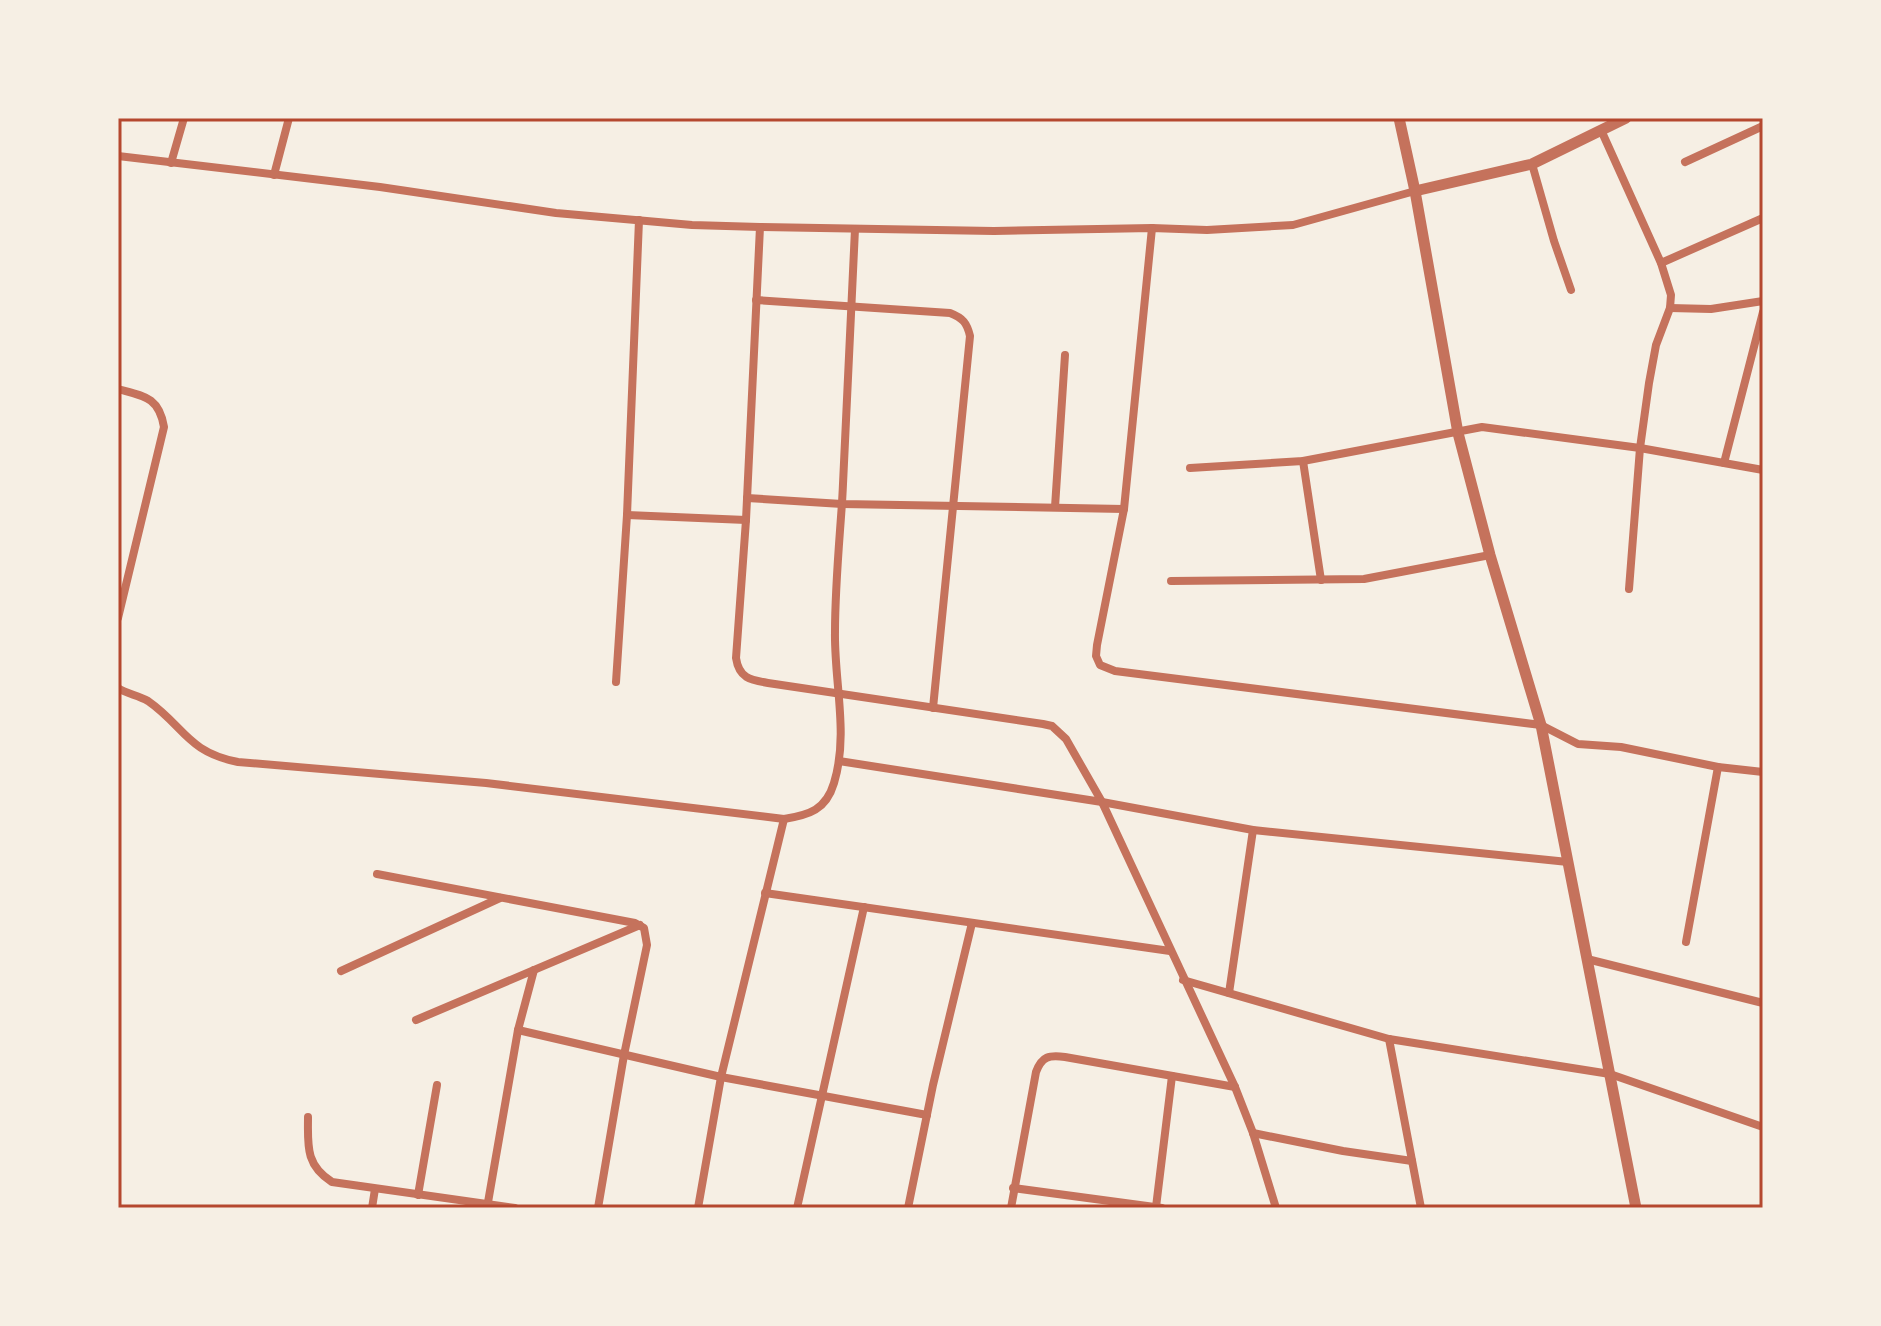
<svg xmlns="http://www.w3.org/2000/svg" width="1881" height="1326" font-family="Helvetica,sans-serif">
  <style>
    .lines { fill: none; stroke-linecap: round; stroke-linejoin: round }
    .minor { stroke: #c5725c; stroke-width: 8 }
    .tertiary { stroke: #c5725c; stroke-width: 11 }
    .neatline { fill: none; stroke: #b5482f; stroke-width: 3 }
  </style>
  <rect width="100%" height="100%" fill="#f6efe4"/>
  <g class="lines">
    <!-- minor -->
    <g class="minor">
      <polyline points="1601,130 1661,263 1671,295 1670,308 1656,345 1649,383 1640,448 1629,589"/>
      <polyline points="118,156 380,187 556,213 692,225 760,227 994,231 1152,228 1207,230 1293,225 1415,191"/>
      <polyline points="1685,162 1763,126"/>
      <polyline points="171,163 184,118"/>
      <polyline points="1532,164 1554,241 1571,290"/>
      <polyline points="274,175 289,118"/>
      <path d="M 760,227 L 746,520 L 736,658 C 739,678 750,680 768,683 L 1043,724 L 1052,726 L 1066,739 L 1102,802 L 1235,1087 L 1253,1133 L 1276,1208"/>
      <polyline points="1152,228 1124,509 1097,645 1096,656 1100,665 1115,671 1541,725 1578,744 1621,747 1718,767 1763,772"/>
      <polyline points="1661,263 1763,218"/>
      <path d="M 756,300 L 950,313 C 963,318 967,323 970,336 L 933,708"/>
      <polyline points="1670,308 1711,309 1763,301"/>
      <path d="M 118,389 C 144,396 159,397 164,427 L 118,618"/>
      <polyline points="1303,461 1321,580"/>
      <polyline points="1724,463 1763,312"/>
      <polyline points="1190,468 1303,461 1482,427 1640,448 1763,470"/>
      <polyline points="747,498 842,504 1124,509"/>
      <polyline points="1055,507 1065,355"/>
      <polyline points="627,515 746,520"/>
      <polyline points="1171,581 1364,579 1490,555"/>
      <polyline points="616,682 627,515 639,220"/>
      <path d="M 118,688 C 127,694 138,695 148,701 C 184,726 187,752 238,762 L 486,783 L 784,819 C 809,815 826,810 834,783 C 849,734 834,682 835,632 C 835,589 839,546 842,503 C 847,412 851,321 855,229"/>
      <polyline points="839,761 1102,802 1253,830 1568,862"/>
      <polyline points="377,874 635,923 644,928 647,945 624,1055 598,1208"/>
      <polyline points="765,893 1170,951"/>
      <polyline points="1686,942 1718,767"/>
      <polyline points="1587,959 1763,1003"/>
      <polyline points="341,971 500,898"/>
      <polyline points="1183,980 1389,1039 1610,1074 1763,1127"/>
      <polyline points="1229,993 1253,830"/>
      <polyline points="416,1020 640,925"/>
      <polyline points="518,1030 721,1077 927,1115"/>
      <polyline points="1389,1039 1421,1208"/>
      <path d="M 308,1117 C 308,1145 305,1165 332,1182 L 515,1208"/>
      <polyline points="1253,1133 1343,1151 1412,1161"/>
      <polyline points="1013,1188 1162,1208"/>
      <polyline points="418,1195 437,1085"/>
      <polyline points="1156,1207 1172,1076"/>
      <polyline points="372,1208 375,1189"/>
      <polyline points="487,1208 518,1030 534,970"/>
      <polyline points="698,1208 721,1077 784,819"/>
      <polyline points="797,1208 864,907"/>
      <polyline points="908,1208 933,1085 972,923"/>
      <path d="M 1011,1208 L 1036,1072 C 1042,1056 1049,1055 1065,1057 L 1235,1087"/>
    </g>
    <!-- tertiary -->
    <g class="tertiary">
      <polyline points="1399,118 1415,191 1458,433 1490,555 1541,725 1636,1208"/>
      <polyline points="1415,191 1532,164 1626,118"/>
    </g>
  </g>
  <!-- border -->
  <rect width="1881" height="1326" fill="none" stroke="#f6efe4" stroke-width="240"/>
  <rect x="120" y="120" width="1641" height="1086" class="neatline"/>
</svg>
